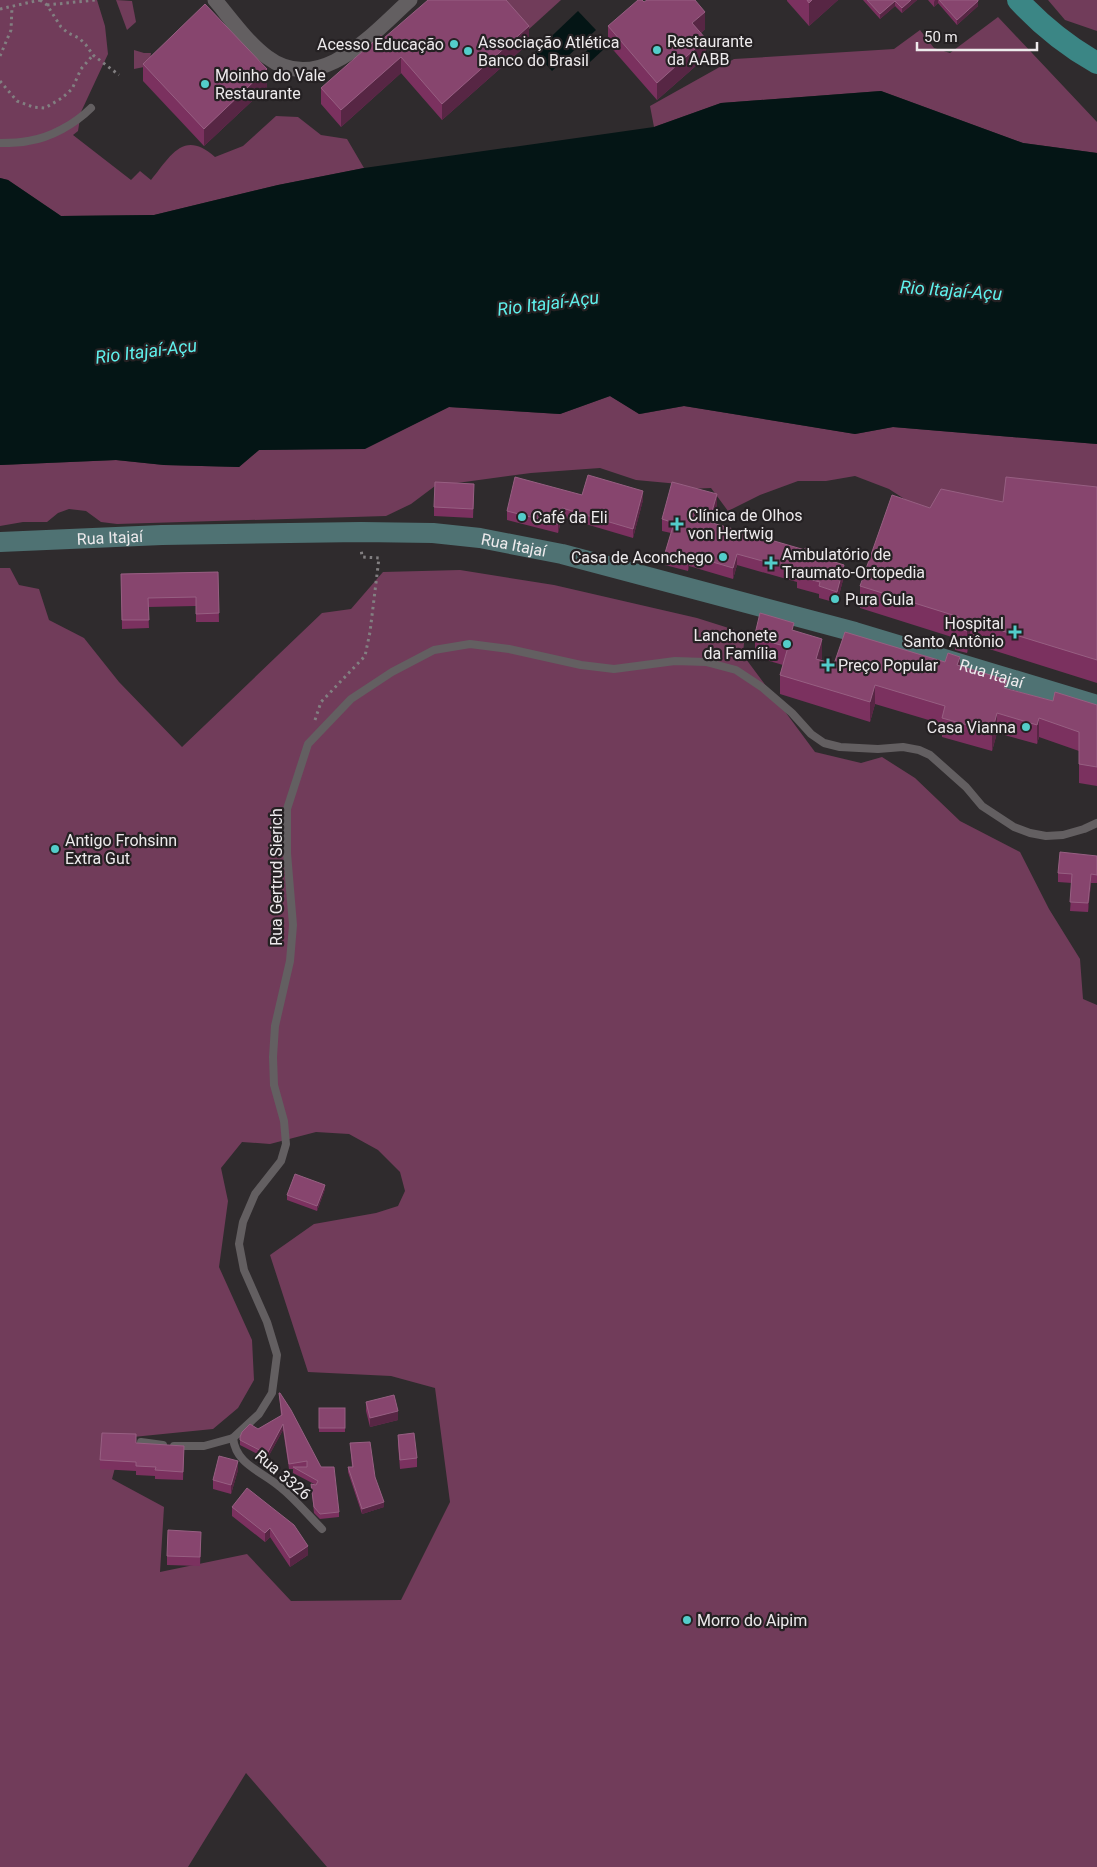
<svg xmlns="http://www.w3.org/2000/svg" width="1097" height="1867" font-family="Roboto,sans-serif">
  <style>
    .green { fill: #713c5a; fill-rule: evenodd }
    .water { fill: #041515 }
    .lines { fill: none; stroke-linecap: round; stroke-linejoin: round }
    .path { stroke: #827f81; stroke-width: 3; stroke-dasharray: 2.5 4; stroke-linecap: butt }
    .service { stroke: #635f61; stroke-width: 8 }
    .minor { stroke: #635f61; stroke-width: 15 }
    .secondary { stroke: #4f7273; stroke-width: 20 }
    .primary { stroke: #3b8685; stroke-width: 22 }
    .wall { fill: #7b315f }
    .shaded-wall { fill: #572644 }
    .building { fill: #87456e; stroke: #975f82 }
    .poi-dot { fill: #53cdca; stroke: #252123; stroke-width: 2 }
    .labels { text-anchor: middle; dominant-baseline: central; stroke-width: 4.5; stroke-linejoin: round; paint-order: stroke }
    .poi-label { font-size: 16px; fill: #edeaec; stroke: #252123; text-anchor: start }
    .street-label { font-size: 16px; fill: #edeaec; stroke: #252123 }
    .water-label { font-size: 18px; font-style: italic; fill: #5ff0ec; stroke: #252123 }
  </style>
  <rect width="100%" height="100%" fill="#2f2b2d"/>
  <!-- green -->
  <g class="green">
    <path d="M 0,0 L 97,0 L 105,26 L 108,54 L 81,112 L 78,131 L 73,135 L 131,180 L 140,171 L 151,180 C 171,155 184,129 215,157 L 243,146 L 276,116 L 298,117 L 321,135 L 347,139 L 364,168 L 278,185 L 154,215 L 61,216 L 8,180 L 0,178 Z"/>
    <polygon points="116,0 132,1 136,22 127,30"/>
    <polygon points="502,0 561,0 528,30"/>
    <polygon points="1048,0 1097,0 1097,31 1065,20"/>
    <polygon points="998,17 1097,122 1097,153 1023,143 881,91 721,103 654,127 650,106 734,59 894,49 920,30 934,48 950,53"/>
    <polygon points="134,50 144,53 151,53 149,66 134,69"/>
    <polygon points="610,396 640,414 684,406 855,434 893,427 1097,444 1097,509 1003,524 941,511 909,502 889,489 855,476 826,481 798,481 760,495 728,511 711,488 689,489 679,484 636,480 600,468 531,473 435,486 411,504 386,516 117,524 101,522 86,511 69,509 58,513 47,522 23,522 0,526 0,465 116,460 164,465 239,467 259,450 365,448 449,407 560,414"/>
    <path d="M 0,568 L 10,568 L 19,585 L 39,589 L 49,620 L 84,638 L 119,682 L 182,747 L 322,613 L 351,609 L 383,572 L 460,570 L 554,585 L 697,618 L 735,630 L 744,643 L 743,655 L 815,752 L 861,763 L 882,757 L 915,778 L 960,821 L 1020,852 L 1049,909 L 1080,959 L 1083,999 L 1097,1005 L 1097,1867 L 327,1867 L 246,1773 L 188,1867 L 0,1867 ZM 316,1132 L 349,1134 L 378,1150 L 400,1172 L 405,1191 L 398,1206 L 376,1213 L 314,1224 L 270,1255 L 308,1372 L 391,1376 L 435,1388 L 450,1502 L 401,1600 L 291,1601 L 247,1554 L 160,1572 L 164,1507 L 112,1479 L 123,1438 L 213,1429 L 238,1408 L 254,1380 L 252,1340 L 219,1267 L 228,1201 L 221,1168 L 242,1142 L 270,1144 Z"/>
  </g>
  <!-- water -->
  <g class="water">
    <polygon points="578,11 596,30 552,71 535,52"/>
    <polygon points="597,42 604,49 590,62 583,54"/>
    <polygon points="881,91 1023,143 1097,153 1097,444 893,427 855,434 684,406 639,414 610,396 560,414 449,407 365,449 259,450 239,467 164,465 116,460 0,465 0,178 8,180 61,216 154,215 278,185 364,168 654,127 721,103"/>
  </g>
  <g class="lines">
    <!-- path -->
    <g class="path">
      <polyline points="40,0 47,5 61,27 68,33 79,38 86,45 93,55 119,75"/>
      <polyline points="47,5 96,0"/>
      <polyline points="0,9 40,0"/>
      <polyline points="0,56 11,30 12,7"/>
      <polyline points="0,81 17,101 33,107 45,108 62,98 72,89 81,69 93,55"/>
      <polyline points="315,720 321,702 365,656 370,632 379,558 362,557 361,548"/>
    </g>
    <!-- service -->
    <g class="service">
      <path d="M 0,143 C 9,143 19,143 28,141 C 50,138 75,124 91,108"/>
      <path d="M 233,1438 C 236,1465 262,1471 280,1487 C 295,1499 308,1515 322,1529"/>
      <polyline points="141,1442 163,1445"/>
      <polyline points="174,1446 204,1446 233,1438 259,1414 272,1393 277,1355 267,1322 244,1270 239,1244 243,1222 255,1194 281,1161 286,1144 284,1121 274,1085 273,1057 275,1026 290,961 293,925 287,853 287,809 308,744 351,699 392,672 434,650 470,644 509,649 581,665 614,669 675,661 706,662 736,670 763,688 792,713 811,734 824,743 840,747 878,749 903,747 919,750 930,755 966,787 982,806 1014,827 1030,833 1046,836 1063,835 1084,829 1097,823"/>
    </g>
    <!-- minor -->
    <path class="minor" d="M 215,0 C 231,19 247,42 267,57 C 320,97 373,33 410,0"/>
    <!-- secondary -->
    <path class="secondary" id="s1" d="M 0,542 L 162,535 L 361,532 L 433,533 L 480,538 L 562,554 L 855,632 L 1097,705"/>
    <!-- primary -->
    <path class="primary" d="M 1018,0 C 1042,26 1067,46 1097,63"/>
  </g>
  <!-- wall -->
  <g class="wall">
    <polygon points="787,0 838,0 809,26 787,1"/>
    <polygon points="863,0 917,0 902,13 895,6 880,19"/>
    <polygon points="928,0 978,0 978,6 957,25 938,3 934,7"/>
    <polygon points="644,2 705,29 701,33 706,57 657,100 608,44 608,26"/>
    <polygon points="384,38 529,43 442,120 401,73 341,127 321,104 321,88"/>
    <polygon points="143,64 267,87 204,146 143,81"/>
    <polygon points="1097,487 1097,683 970,643 967,653 955,650 955,638 860,608 860,586 930,508 1003,502"/>
    <polygon points="474,493 473,518 434,516 434,507"/>
    <polygon points="643,500 633,538 562,517 558,533 507,520 507,511"/>
    <polygon points="717,505 712,523 827,559 844,576 837,603 819,598 819,594 797,588 797,582 737,565 733,579 689,566 688,571 665,565 665,553 671,533 662,531 662,519"/>
    <polygon points="218,572 219,622 196,622 196,606 148,607 149,628 122,629 121,574"/>
    <polygon points="794,631 822,658 821,660 834,664 960,666 1007,689 1053,701 1097,705 1097,786 1079,783 1079,751 1039,737 1037,744 997,733 992,751 942,737 942,724 875,704 870,722 780,694 780,675 783,665 766,660 766,656 755,653 755,634"/>
    <polygon points="1097,856 1097,883 1091,883 1088,912 1070,911 1072,883 1058,882 1058,873"/>
    <polygon points="325,1189 317,1211 287,1200 287,1195"/>
    <polygon points="279,1393 339,1512 339,1517 320,1519 314,1513 311,1484 316,1485 293,1473 293,1469 289,1469 283,1430 267,1459 240,1445 240,1437 258,1429 281,1416"/>
    <polygon points="366,1402 398,1420 370,1427 366,1411"/>
    <rect x="319" y="1408" width="26" height="24"/>
    <polygon points="398,1435 417,1458 417,1467 400,1469 398,1444"/>
    <polygon points="136,1443 184,1446 183,1480 155,1479 155,1476 136,1475 136,1471 100,1469 100,1460"/>
    <polygon points="350,1443 375,1477 384,1507 362,1514 348,1472 348,1467 352,1467"/>
    <polygon points="238,1470 231,1494 213,1489 213,1480"/>
    <polygon points="232,1507 308,1546 308,1555 290,1567 270,1537 265,1542 232,1516"/>
    <polygon points="201,1541 200,1566 167,1565 167,1556"/>
  </g>
  <!-- shaded-wall -->
  <g class="shaded-wall">
    <polygon points="812,0 838,0 809,26 809,3"/>
    <polygon points="911,0 917,0 902,13 902,8"/>
    <polygon points="935,0 938,0 938,3 934,7 934,2"/>
    <polygon points="895,1 895,6 880,19 880,14"/>
    <polygon points="978,1 978,6 957,25 957,20"/>
    <polygon points="705,12 705,29 692,40 692,23"/>
    <polygon points="529,26 529,43 442,120 442,104"/>
    <polygon points="706,39 706,57 657,100 657,83"/>
    <polygon points="401,57 401,73 341,127 341,110"/>
    <polygon points="267,69 267,87 204,146 204,129"/>
    <polygon points="643,491 643,500 633,538 633,529"/>
    <polygon points="717,494 717,505 709,533 709,522"/>
    <polygon points="562,508 562,517 558,533 558,524"/>
    <polygon points="737,554 737,565 733,579 733,568"/>
    <polygon points="689,555 689,566 688,571 688,559"/>
    <polygon points="844,565 844,576 837,603 837,592"/>
    <polygon points="970,621 970,643 967,653 967,631"/>
    <polygon points="822,639 822,658 816,678 816,659"/>
    <polygon points="960,657 960,676 957,665"/>
    <polygon points="875,685 875,704 870,722 870,702"/>
    <polygon points="997,713 997,733 992,751 992,732"/>
    <polygon points="1039,718 1039,737 1037,744 1037,725"/>
    <polygon points="1091,874 1091,883 1088,912 1088,903"/>
    <polygon points="325,1185 325,1189 317,1211 317,1206"/>
    <polygon points="398,1411 398,1420 370,1427 370,1418"/>
    <polygon points="283,1424 283,1430 267,1459 267,1454"/>
    <polygon points="238,1461 238,1470 231,1494 231,1485"/>
    <polygon points="384,1502 384,1507 362,1514 362,1509"/>
    <polygon points="270,1528 270,1537 265,1542 265,1533"/>
    <polygon points="308,1546 308,1555 290,1567 290,1558"/>
  </g>
  <!-- building -->
  <g class="building">
    <polygon points="428,0 506,0 529,26 442,104 401,57 341,110 321,88 381,35 384,38"/>
    <polygon points="638,0 642,0 644,2 647,0 695,0 705,12 692,23 706,39 657,83 608,26"/>
    <polygon points="807,0 812,0 809,3"/>
    <polygon points="867,0 911,0 902,8 895,1 880,14"/>
    <polygon points="939,0 978,0 978,1 957,20"/>
    <polygon points="205,4 267,69 204,129 143,64"/>
    <polygon points="588,475 643,491 633,529 562,508 558,524 507,511 515,477 582,495"/>
    <polygon points="1006,477 1097,487 1097,660 970,621 967,631 955,628 959,617 860,586 892,495 930,508 941,489 1003,502"/>
    <polygon points="435,482 474,484 473,509 434,507"/>
    <polygon points="672,482 717,494 709,522 805,550 805,548 827,555 825,559 844,565 837,592 819,586 820,582 797,576 799,571 737,554 733,568 689,555 688,559 665,553 674,523 662,519"/>
    <polygon points="218,572 219,613 196,614 196,597 148,598 149,620 122,620 121,574"/>
    <polygon points="760,613 794,623 792,630 822,639 816,659 834,664 845,632 945,662 948,653 960,657 957,665 1007,680 1004,688 1053,701 1055,692 1097,705 1097,767 1079,764 1079,732 1039,718 1037,725 997,713 992,732 942,718 945,706 875,685 870,702 780,675 788,647 766,641 767,637 755,634"/>
    <polygon points="1060,852 1097,856 1097,875 1091,874 1088,903 1070,902 1072,874 1058,873"/>
    <polygon points="295,1174 325,1185 317,1206 287,1195"/>
    <polygon points="279,1393 280,1393 291,1410 321,1467 334,1467 339,1512 320,1514 314,1507 311,1484 316,1485 318,1481 293,1467 307,1467 307,1461 289,1464 283,1424 267,1454 240,1440 240,1437 242,1432 250,1424 258,1429 282,1415"/>
    <polygon points="394,1395 398,1411 370,1418 366,1402"/>
    <rect x="319" y="1408" width="26" height="20"/>
    <polygon points="102,1433 136,1434 136,1443 184,1446 183,1472 155,1470 156,1467 136,1466 136,1462 100,1460"/>
    <polygon points="414,1433 417,1458 400,1460 398,1435"/>
    <polygon points="370,1442 375,1477 384,1502 362,1509 348,1467 353,1467 350,1443"/>
    <polygon points="219,1456 238,1461 231,1485 213,1480"/>
    <polygon points="247,1488 294,1525 308,1546 290,1558 270,1528 265,1533 232,1507"/>
    <polygon points="168,1530 201,1532 200,1557 167,1556"/>
  </g>
  <!-- markers -->
  <g class="poi-dot">
    <circle cx="454" cy="44" r="5"/>
    <circle cx="657" cy="50" r="5"/>
    <circle cx="468" cy="51" r="5"/>
    <circle cx="205" cy="84" r="5"/>
    <circle cx="522" cy="517" r="5"/>
    <path d="M674.5 516.5h5v5h5v5h-5v5h-5v-5h-5v-5h5z"/>
    <circle cx="723" cy="557" r="5"/>
    <path d="M768.5 555.5h5v5h5v5h-5v5h-5v-5h-5v-5h5z"/>
    <circle cx="835" cy="599" r="5"/>
    <path d="M1012.5 624.5h5v5h5v5h-5v5h-5v-5h-5v-5h5z"/>
    <circle cx="787" cy="644" r="5"/>
    <path d="M825.5 657.5h5v5h5v5h-5v5h-5v-5h-5v-5h5z"/>
    <circle cx="1026" cy="727" r="5"/>
    <circle cx="55" cy="849" r="5"/>
    <circle cx="687" cy="1620" r="5"/>
  </g>
  <g class="labels">
    <!-- poi labels -->
    <g class="poi-label">
      <text x="667" y="41">Restaurante<tspan x="667" dy="18">da AABB</tspan></text>
      <text x="478" y="42">Associação Atlética<tspan x="478" dy="18">Banco do Brasil</tspan></text>
      <text x="444" y="44" text-anchor="end">Acesso Educação</text>
      <text x="215" y="75">Moinho do Vale<tspan x="215" dy="18">Restaurante</tspan></text>
      <text x="688" y="515">Clínica de Olhos<tspan x="688" dy="18">von Hertwig</tspan></text>
      <text x="532" y="517">Café da Eli</text>
      <text x="782" y="554">Ambulatório de<tspan x="782" dy="18">Traumato-Ortopedia</tspan></text>
      <text x="713" y="557" text-anchor="end">Casa de Aconchego</text>
      <text x="845" y="599">Pura Gula</text>
      <text x="1004" y="623" text-anchor="end">Hospital<tspan x="1004" dy="18">Santo Antônio</tspan></text>
      <text x="777" y="635" text-anchor="end">Lanchonete<tspan x="777" dy="18">da Família</tspan></text>
      <text x="838" y="665">Preço Popular</text>
      <text x="1016" y="727" text-anchor="end">Casa Vianna</text>
      <text x="65" y="840">Antigo Frohsinn<tspan x="65" dy="18">Extra Gut</tspan></text>
      <text x="697" y="1620">Morro do Aipim</text>
    </g>
    <!-- street labels -->
    <g class="street-label">
      <text stroke="none"><textPath href="#s1" startOffset="110">Rua Itajaí</textPath></text>
      <text stroke="none"><textPath href="#s1" startOffset="515">Rua Itajaí</textPath></text>
      <text stroke="none"><textPath href="#s1" startOffset="1010">Rua Itajaí</textPath></text>
      <text transform="translate(276 877) rotate(-90)">Rua Gertrud Sierich</text>
      <text transform="translate(283 1475) rotate(40)">Rua 3326</text>
    </g>
    <!-- water labels -->
    <g class="water-label">
      <text transform="translate(951 290) rotate(4)">Rio Itajaí-Açu</text>
      <text transform="translate(548 303) rotate(-7)">Rio Itajaí-Açu</text>
      <text transform="translate(146 351) rotate(-7)">Rio Itajaí-Açu</text>
    </g>
  </g>
  <!-- scale -->
  <path d="M917 42v8h120v-8" fill="none" stroke="#edeaec" stroke-width="2.5"/>
  <text x="924" y="42" font-size="15" fill="#edeaec" stroke="#252123" stroke-width="4" paint-order="stroke">50 m</text>
</svg>
